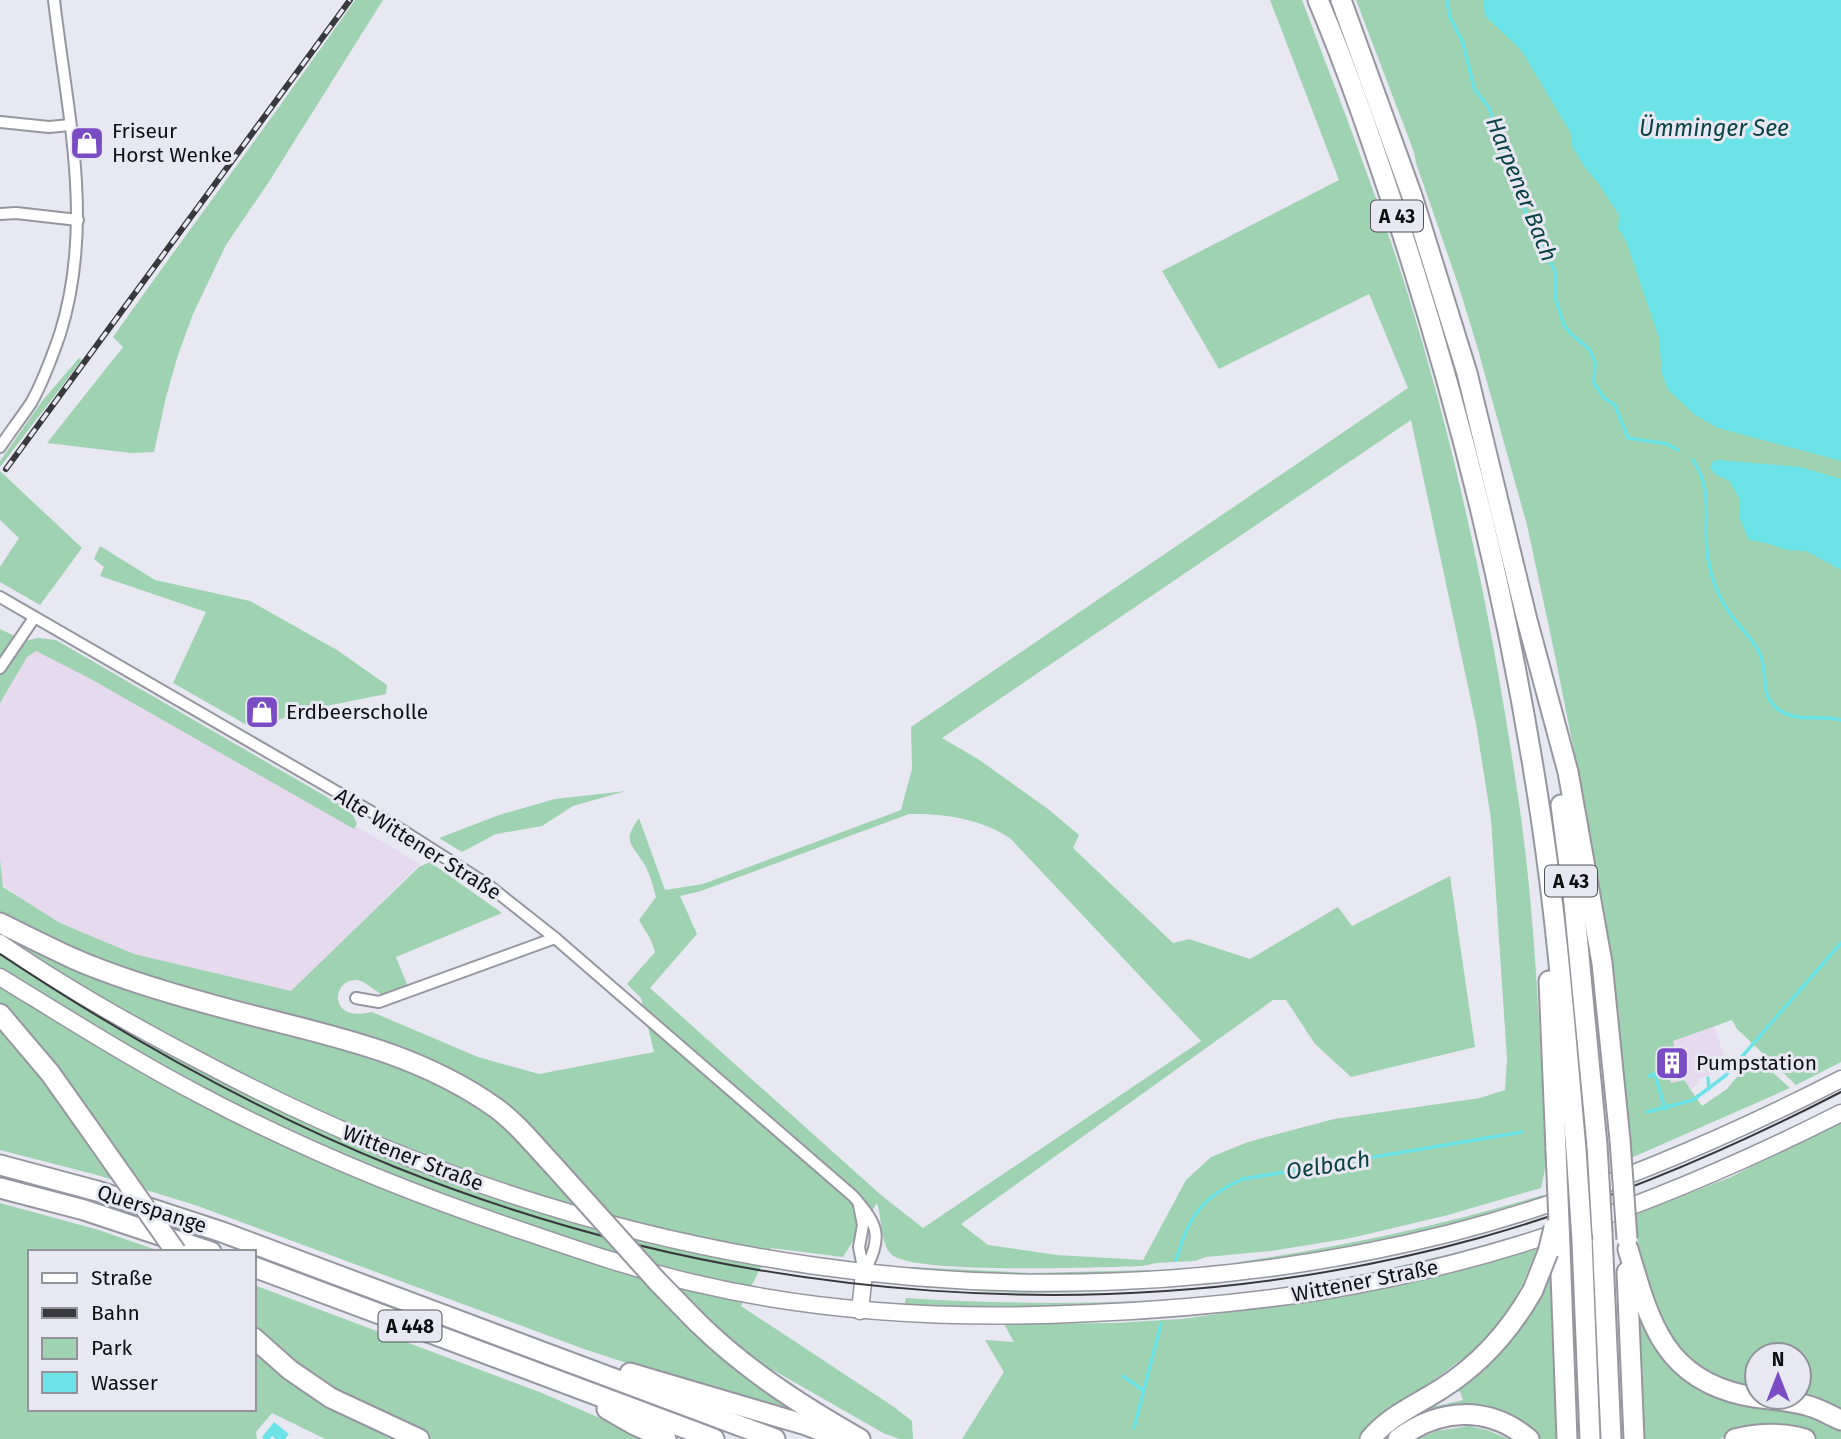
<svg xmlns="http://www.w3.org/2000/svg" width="1841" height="1439" font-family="'Fira Sans',sans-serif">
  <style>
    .industrial { fill: #e6daef }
    .green { fill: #9fd2b1; fill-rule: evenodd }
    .water { fill: #6be3e7 }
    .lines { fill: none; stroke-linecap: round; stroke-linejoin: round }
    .stream { stroke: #6be3e7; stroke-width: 3.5 }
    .minor-casing { stroke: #9696a0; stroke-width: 14 }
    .secondary-casing { stroke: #9696a0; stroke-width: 19 }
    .motorway-casing { stroke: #9696a0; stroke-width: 23 }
    .minor { stroke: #fff; stroke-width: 10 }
    .secondary { stroke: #fff; stroke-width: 16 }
    .motorway { stroke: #fff; stroke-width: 19 }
    .tram { stroke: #38383d; stroke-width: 2 }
    .rail-casing { stroke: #38383d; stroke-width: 6 }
    .rail { stroke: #e8e8f3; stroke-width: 3.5; stroke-dasharray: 10; stroke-linecap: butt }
    .motorway-bridge-casing { stroke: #9696a0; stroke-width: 23; stroke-linecap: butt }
    .motorway-bridge { stroke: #fff; stroke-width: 19 }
    .labels { text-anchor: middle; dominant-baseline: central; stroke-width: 6; stroke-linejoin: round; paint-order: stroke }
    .shield { fill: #e8e8f3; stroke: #515157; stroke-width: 2 }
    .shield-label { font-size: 19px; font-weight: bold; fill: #101014 }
    .poi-label { font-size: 21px; fill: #101014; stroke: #e8e8f3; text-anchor: start }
    .street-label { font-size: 21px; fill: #101014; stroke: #e8e8f3 }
    .water-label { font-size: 23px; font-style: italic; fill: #0a4345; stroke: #e8e8f3 }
  </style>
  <rect width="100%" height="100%" fill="#e8e8f3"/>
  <!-- industrial -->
  <g class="industrial">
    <polygon points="31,639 378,839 420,864 288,998 143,961 56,924 0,883 0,679"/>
    <polygon points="1714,1026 1725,1059 1721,1066 1710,1075 1698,1079 1699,1083 1690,1090 1684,1080 1671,1084 1662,1056 1675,1052 1673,1041"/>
  </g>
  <!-- green -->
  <g class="green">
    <path d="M 355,0 L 383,0 L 270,180 L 226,245 L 193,314 L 178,355 L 166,397 L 154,452 L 131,453 L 47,443 L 123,347 L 113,337 C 193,224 276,113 355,0 Z"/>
    <path d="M 1270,0 L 1302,0 C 1345,114 1390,228 1423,345 C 1465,490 1495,640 1517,790 C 1536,912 1539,1037 1547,1160 L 1541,1188 L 1448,1215 L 1351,1238 L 1271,1251 L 1206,1257 L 1195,1261 L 1156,1263 L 1143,1266 C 1107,1267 909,1275 891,1254 C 880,1242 882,1218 877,1203 L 843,1257 L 771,1248 L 741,1306 L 894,1407 L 912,1421 L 913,1439 L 900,1439 L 885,1434 L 773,1370 L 766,1391 L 785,1404 L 783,1410 L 654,1372 L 584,1349 L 195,1205 L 97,1175 L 0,1150 L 0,859 L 3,887 L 60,923 L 134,954 L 291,991 L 419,867 L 430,862 L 502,913 L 396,957 L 408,987 L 385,996 C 375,992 365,980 356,980 C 332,979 327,1023 372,1012 L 478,1057 L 539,1074 L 654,1052 L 641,998 L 627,984 L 655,952 L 651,940 L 639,920 L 656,897 C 653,886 650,873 644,864 C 631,842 622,842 639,818 L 665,890 L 703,884 L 901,810 L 912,769 L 911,727 L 1408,388 L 1369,294 L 1219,369 L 1162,271 L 1339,180 ZM 1411,420 L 1476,724 L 1491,819 L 1507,1059 L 1505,1090 L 1480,1098 L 1334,1119 L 1248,1142 L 1211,1157 L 1186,1180 L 1143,1260 L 1057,1255 L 988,1245 L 961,1224 L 1273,1000 L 1286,1000 L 1315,1044 L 1351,1077 L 1475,1047 L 1450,876 L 1352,926 L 1338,907 L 1250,959 L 1189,939 L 1173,943 L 1073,848 L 1079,835 L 1048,809 L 978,759 L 942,738 ZM 909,814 C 944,813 981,819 1010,838 L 1201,1041 L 923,1228 L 881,1195 L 650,988 L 697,934 L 680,896 L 701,891 Z"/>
    <polygon points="1356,0 1841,0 1841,1062 1796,1085 1737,1029 1732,1020 1673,1041 1675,1052 1662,1056 1671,1083 1684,1080 1702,1106 1727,1089 1754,1056 1790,1088 1631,1158 1600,894 1578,771 1553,646 1527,525 1477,346 1458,284 1416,163 1414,152"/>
    <polygon points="79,358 82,360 0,467 0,461 43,400"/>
    <polygon points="0,471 82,548 40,605 0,582 0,567 19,538 0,520"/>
    <polygon points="100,546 155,580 250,601 337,650 387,685 386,694 302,711 256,728 245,724 173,683 206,612 100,576 104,567 94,559"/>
    <polygon points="0,629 25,641 38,638 56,640 351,811 357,824 354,829 89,678 36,651 27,657 0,703"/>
    <polygon points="626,791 573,806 542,826 496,834 462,852 439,838 499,815 555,799"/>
    <polygon points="1789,1095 1790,1097 1712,1134 1632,1167 1631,1164 1711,1131"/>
    <path d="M 1841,1120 L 1841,1410 L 1812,1397 L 1799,1394 L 1799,1355 L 1757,1355 L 1757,1388 C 1663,1374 1641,1297 1635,1214 L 1731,1177 Z"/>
    <path d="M 1543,1195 L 1544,1198 C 1442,1229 1337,1256 1231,1263 C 1337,1248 1440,1226 1543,1195 Z"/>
    <polygon points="0,1203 99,1230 162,1252 30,1252 30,1409 254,1409 254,1285 542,1393 648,1439 325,1439 272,1413 256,1432 257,1439 0,1439"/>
    <path d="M 1543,1213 L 1543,1216 C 1378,1268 1207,1292 1034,1293 C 992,1293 949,1289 907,1286 L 907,1284 C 1075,1299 1245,1287 1410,1250 C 1455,1240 1499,1226 1543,1213 Z"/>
    <path d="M 1541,1229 L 1540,1231 C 1455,1256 1369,1277 1281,1290 C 1156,1308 1030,1309 904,1308 L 906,1298 C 1030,1306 1153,1305 1277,1289 C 1366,1277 1454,1254 1541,1229 Z"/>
    <polygon points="1537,1249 1522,1285 1504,1318 1479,1347 1370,1426 1360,1439 962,1439 1004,1372 985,1340 1014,1342 1004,1324 1115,1323 1181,1319 1323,1300 1446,1273"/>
    <polygon points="1553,1256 1558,1439 1538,1439 1492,1412 1390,1439 1377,1439 1432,1400 1437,1406 1463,1400 1460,1392 1453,1389"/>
    <polygon points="912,1267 1031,1273 1151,1270 1151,1273 990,1275 909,1268"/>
    <polygon points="1638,1316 1647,1334 1673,1367 1816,1413 1841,1427 1841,1439 1815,1439 1798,1432 1728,1435 1720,1439 1643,1439"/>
    <polygon points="1468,1426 1487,1430 1509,1439 1418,1439 1437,1431"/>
  </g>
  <!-- water -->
  <g class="water">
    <polygon points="1483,0 1841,0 1841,461 1718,428 1695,415 1668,390 1662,374 1659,338 1626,241 1618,228 1619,215 1598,183 1583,165 1572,146 1572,135 1521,50 1485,16"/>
    <polygon points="1719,460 1800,467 1841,479 1841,570 1806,551 1787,550 1766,543 1749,540 1740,519 1739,498 1729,481 1715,474 1710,468 1713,461"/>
    <polygon points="274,1422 289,1434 285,1439 276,1439 272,1436 270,1439 264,1439 262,1437"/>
  </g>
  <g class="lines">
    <!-- stream -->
    <g class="stream">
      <polyline points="1447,0 1450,17 1463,43 1474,88 1489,108 1525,211 1555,271 1555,297 1564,325 1571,334 1589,349 1595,362 1594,383 1604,398 1615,405 1628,438 1667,444 1678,450"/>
      <path d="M 1693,460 C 1715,493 1702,524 1708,559 C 1711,576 1717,594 1727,609 C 1736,624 1750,635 1759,652 C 1770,672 1757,694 1779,710 C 1798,723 1820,714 1841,720"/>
      <polyline points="1655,1074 1665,1109"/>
      <polyline points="1649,1076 1667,1070"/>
      <polyline points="1708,1078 1709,1089"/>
      <polyline points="1647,1112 1693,1100 1725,1076 1841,943"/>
      <path d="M 1176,1260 C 1188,1218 1201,1197 1243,1179 L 1522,1132"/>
      <polyline points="1123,1376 1144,1391"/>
      <polyline points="1134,1428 1161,1324"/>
    </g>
    <!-- minor casing -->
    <g class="minor-casing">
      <g id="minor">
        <polyline points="0,122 49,127 70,125"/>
        <polyline points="0,214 16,213 78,220"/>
        <path d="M 0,447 C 10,432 21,418 31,403 C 43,382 52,357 60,334 C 95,222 67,113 54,0"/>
        <path d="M 0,597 L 389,822 L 488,885 L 555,938 L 853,1196 C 880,1227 882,1236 864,1273"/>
        <polyline points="0,668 34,618"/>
        <polyline points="356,998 379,1002 555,938"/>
        <polyline points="859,1205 863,1225 859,1247 864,1273"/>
      </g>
    </g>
    <!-- secondary casing -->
    <g class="secondary-casing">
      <g id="secondary">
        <path d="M 0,943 C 64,987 133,1026 202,1062 C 589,1268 1022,1341 1451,1233 C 1587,1198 1716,1143 1841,1079"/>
        <path d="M 0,977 C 67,1018 133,1060 202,1096 C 306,1151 414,1195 526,1232 C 581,1251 637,1270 694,1283 C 825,1314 958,1320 1092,1313 C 1167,1310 1242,1303 1316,1292 C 1500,1263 1675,1197 1841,1113"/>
        <polyline points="860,1311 864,1273"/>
      </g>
    </g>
    <!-- motorway casing -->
    <g class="motorway-casing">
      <g id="motorway">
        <path d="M 1318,0 C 1349,73 1374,148 1399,223 C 1463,419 1512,620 1542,824 C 1558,931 1566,1040 1576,1149"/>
        <polyline points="1341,0 1412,196 1467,373 1527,620 1568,772 1602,963 1620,1140"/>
        <polyline points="1561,805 1574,903 1597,1145"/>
        <path d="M 0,923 C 24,935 48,947 72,958 C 117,978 165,992 213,1005 C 312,1033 409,1046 496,1108 C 517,1123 534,1145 552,1164"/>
        <polyline points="1549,981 1556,1150"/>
        <polyline points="0,1014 50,1073 89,1128"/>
        <polyline points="0,1165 97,1191 222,1232 775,1439"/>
        <polyline points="0,1188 84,1210 211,1252"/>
        <polyline points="1602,1233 1611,1439"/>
        <polyline points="1582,1240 1590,1439"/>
        <polyline points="1560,1247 1567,1439"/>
        <path d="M 1628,1249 C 1649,1319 1662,1377 1743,1395 C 1765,1400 1790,1399 1812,1407 C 1822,1410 1831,1416 1841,1420"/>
        <polyline points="254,1267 714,1439"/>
        <polyline points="1627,1272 1634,1439"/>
        <path d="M 698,1323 C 746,1370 802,1406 860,1439"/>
        <polyline points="254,1338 290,1370 331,1398 419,1439"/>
        <polyline points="630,1373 806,1425 842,1439"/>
        <polyline points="607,1409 633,1424 666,1439"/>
        <path d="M 1370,1439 C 1389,1416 1416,1405 1441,1389 C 1481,1364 1510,1331 1533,1290"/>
        <path d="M 1398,1439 C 1439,1408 1488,1405 1529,1439"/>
        <path d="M 1735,1439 C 1759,1433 1781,1432 1805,1439"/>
      </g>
    </g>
    <!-- minor -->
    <use href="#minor" class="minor"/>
    <!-- secondary -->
    <use href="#secondary" class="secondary"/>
    <!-- motorway -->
    <use href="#motorway" class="motorway"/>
    <!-- tram -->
    <path class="tram" d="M 0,954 C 125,1037 256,1111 395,1167 C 736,1304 1123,1336 1479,1238 C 1604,1203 1725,1152 1841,1092"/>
    <!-- rail casing -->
    <g class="rail-casing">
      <polyline id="rail" points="6,469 350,0"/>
    </g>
    <!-- rail -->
    <use href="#rail" class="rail"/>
    <!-- motorway-bridge casing -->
    <g class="motorway-bridge-casing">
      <g id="motorway-bridge">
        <polyline points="89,1128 176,1252"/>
        <polyline points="1620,1140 1627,1239"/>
        <polyline points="1597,1145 1602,1233"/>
        <polyline points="1576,1149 1582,1240"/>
        <polyline points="1556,1150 1560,1247"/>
        <polyline points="552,1164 657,1281 698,1323"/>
        <polyline points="1533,1290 1548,1252 1554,1228"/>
      </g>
    </g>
    <!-- motorway-bridge -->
    <use href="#motorway-bridge" class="motorway-bridge"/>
  </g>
  <!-- icons -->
  <defs>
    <g id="shop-square" transform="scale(1.75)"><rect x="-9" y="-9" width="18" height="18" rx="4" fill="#7a4bc3" stroke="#e8e8f3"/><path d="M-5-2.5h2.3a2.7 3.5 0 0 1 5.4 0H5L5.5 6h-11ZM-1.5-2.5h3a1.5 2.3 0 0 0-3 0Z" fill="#fff"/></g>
    <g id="building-square" transform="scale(1.75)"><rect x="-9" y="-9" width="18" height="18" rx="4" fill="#7a4bc3" stroke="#e8e8f3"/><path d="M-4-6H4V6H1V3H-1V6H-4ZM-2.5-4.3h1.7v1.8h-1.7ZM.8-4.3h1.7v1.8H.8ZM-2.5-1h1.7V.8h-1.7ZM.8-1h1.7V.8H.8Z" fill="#fff"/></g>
  </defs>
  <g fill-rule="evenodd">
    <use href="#shop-square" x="87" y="143"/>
    <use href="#shop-square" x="262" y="712"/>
    <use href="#building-square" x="1672" y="1063"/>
  </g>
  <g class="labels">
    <!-- shield labels -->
    <g class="shield">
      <rect x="1371" y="200.5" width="52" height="31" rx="5"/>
      <rect x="1545" y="865.5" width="52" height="31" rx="5"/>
      <rect x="378.5" y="1310.5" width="63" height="31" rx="5"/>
    </g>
    <g class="shield-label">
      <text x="1397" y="216">A 43</text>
      <text x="1571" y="881">A 43</text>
      <text x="410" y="1326">A 448</text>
    </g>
    <!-- poi labels -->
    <g class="poi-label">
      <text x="112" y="131">Friseur<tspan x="112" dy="24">Horst Wenke</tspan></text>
      <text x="286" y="712">Erdbeerscholle</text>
      <text x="1696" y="1063">Pumpstation</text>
    </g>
    <!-- street labels -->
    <g class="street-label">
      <text transform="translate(418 844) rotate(32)">Alte Wittener Straße</text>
      <text transform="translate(413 1158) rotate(21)">Wittener Straße</text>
      <text transform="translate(152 1209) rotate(18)">Querspange</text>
      <text transform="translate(1365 1281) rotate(-11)">Wittener Straße</text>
    </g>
    <!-- water labels -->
    <g class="water-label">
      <text x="1714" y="128">Ümminger See</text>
      <text transform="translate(1522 189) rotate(68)">Harpener Bach</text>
      <text transform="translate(1328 1165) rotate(-9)">Oelbach</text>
    </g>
  </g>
  <!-- legend -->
  <rect x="28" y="1250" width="228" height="161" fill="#e8e8f3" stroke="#92929a" stroke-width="2"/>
  <rect x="42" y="1273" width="35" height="10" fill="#ffffff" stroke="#92929a" stroke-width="2"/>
  <text x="91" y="1285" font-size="21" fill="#101014">Straße</text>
  <rect x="42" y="1308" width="35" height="10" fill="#38383d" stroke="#92929a" stroke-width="2"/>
  <text x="91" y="1320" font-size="21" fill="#101014">Bahn</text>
  <rect x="42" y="1338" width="35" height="21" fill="#9fd2b1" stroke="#92929a" stroke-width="2"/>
  <text x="91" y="1355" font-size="21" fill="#101014">Park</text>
  <rect x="42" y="1372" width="35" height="21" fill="#6be3e7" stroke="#92929a" stroke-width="2"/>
  <text x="91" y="1390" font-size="21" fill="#101014">Wasser</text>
  <!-- north arrow -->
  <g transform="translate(1778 1376)"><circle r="33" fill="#e8e8f3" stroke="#92929a" stroke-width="2"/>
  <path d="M0-5L12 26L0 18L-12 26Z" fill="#7a4bc3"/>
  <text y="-10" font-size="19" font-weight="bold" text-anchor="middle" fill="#101014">N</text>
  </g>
</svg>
